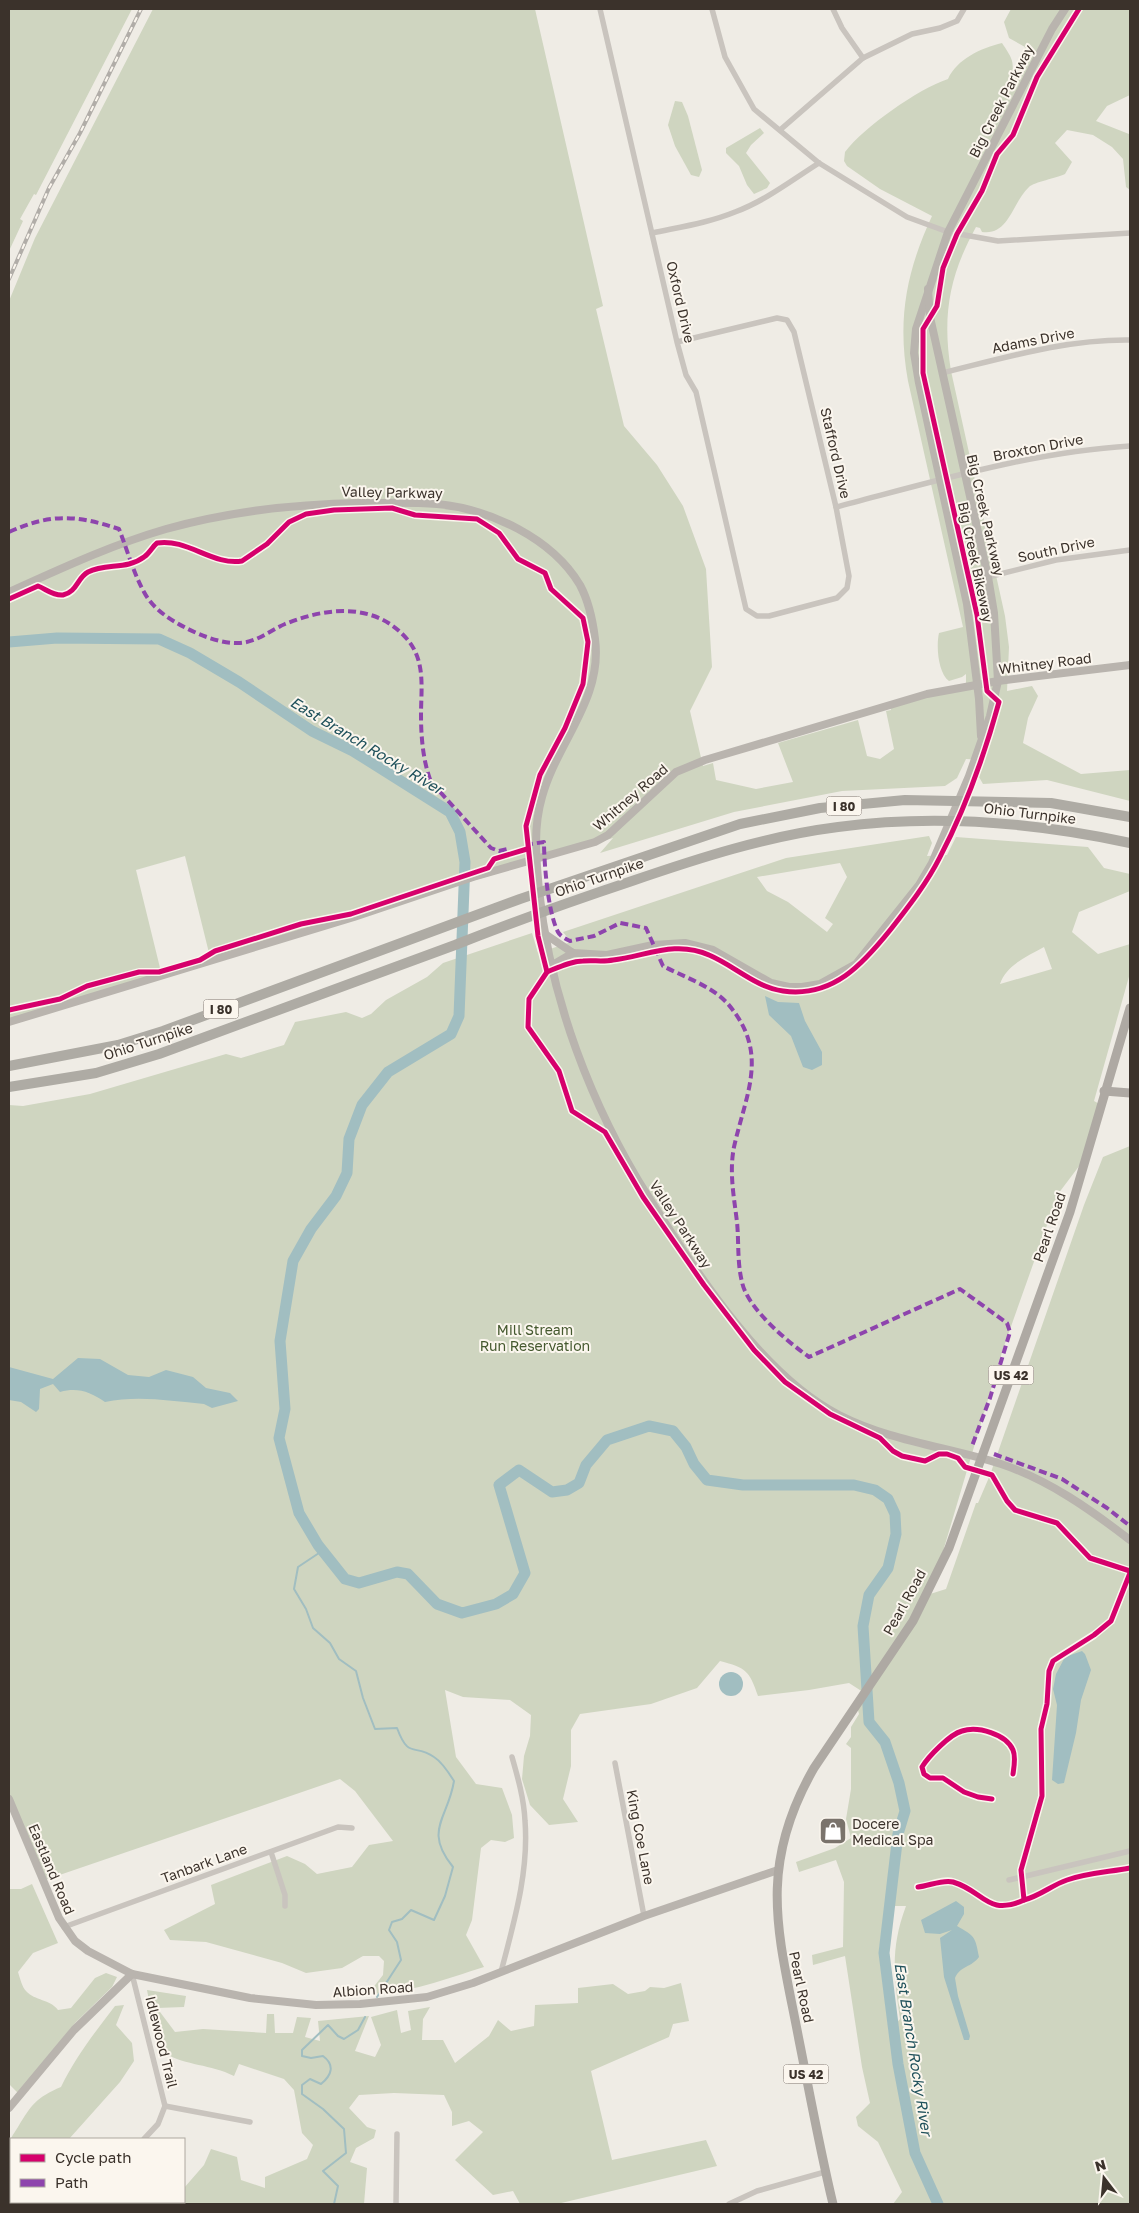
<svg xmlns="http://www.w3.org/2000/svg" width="1139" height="2213" font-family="'Golos Text',sans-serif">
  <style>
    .green { fill: #cfd5c0; fill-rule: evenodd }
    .water { fill: #a1bec1 }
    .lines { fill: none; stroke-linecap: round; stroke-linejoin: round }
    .stream { stroke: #a1bec1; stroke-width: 2 }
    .river { stroke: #a1bec1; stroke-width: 11 }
    .street { stroke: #c9c4be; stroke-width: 5.5 }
    .secondary { stroke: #b9b4ae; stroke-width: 8 }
    .primary { stroke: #aea9a3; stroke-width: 9 }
    .highway { stroke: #aeaba4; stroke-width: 10 }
    .rail-casing { stroke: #b1ada8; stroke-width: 4 }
    .rail { stroke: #fbf6ee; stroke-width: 2; stroke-dasharray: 5.5; stroke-linecap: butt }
    .quiet { stroke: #8e44ad; stroke-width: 4; stroke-dasharray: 8 4; stroke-linecap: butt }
    .cycleway-casing { stroke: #fbf6ee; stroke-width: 8 }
    .cycleway { stroke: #d6006c; stroke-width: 5 }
    .labels { text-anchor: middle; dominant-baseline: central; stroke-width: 4; stroke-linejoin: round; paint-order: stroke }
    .shield { fill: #fbf6ee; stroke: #756d66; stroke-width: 1 }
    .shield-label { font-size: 12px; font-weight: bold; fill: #3b322b }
    .street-label { font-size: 14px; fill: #3b322b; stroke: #fbf6ee }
    .park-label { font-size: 14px; fill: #45592f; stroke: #fbf6ee }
    .poi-label { font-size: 14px; fill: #3b322b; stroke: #fbf6ee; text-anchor: start }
    .water-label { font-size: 15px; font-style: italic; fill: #21525c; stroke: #fbf6ee }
  </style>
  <rect width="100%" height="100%" fill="#efece5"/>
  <!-- green -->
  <g class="green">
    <polygon points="9,9 132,9 36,195 34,194 20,219 23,221 9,251"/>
    <path d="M 153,9 L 535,9 L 603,306 L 596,309 L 624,426 L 657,465 L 683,506 L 706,569 L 712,667 L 690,711 L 703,766 L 713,763 L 716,780 L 756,789 L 793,782 L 778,743 L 858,720 L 867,756 L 880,759 L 894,749 L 886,711 L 891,710 L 890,705 L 966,688 L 966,674 L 962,677 L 949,681 C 938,673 936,646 939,633 L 963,627 L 908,381 C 897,320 906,272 932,216 L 880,189 L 847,166 L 844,161 L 845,152 C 864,127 918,89 948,79 C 957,59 981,48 1002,43 C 1016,64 1012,60 1013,83 L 1025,47 L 1009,38 L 1004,22 L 1011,9 L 1130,9 L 1130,95 L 1107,106 L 1096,121 L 1129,134 L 1130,190 L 1126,187 L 1123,159 L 1112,147 L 1093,135 L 1067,130 L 1055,143 L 1072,162 L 1065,174 C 1057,178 1034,182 1029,187 C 1012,203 1009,236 982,232 L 980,228 L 976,227 C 949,276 942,316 951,371 L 1005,616 L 1009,647 L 1007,691 L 1032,686 L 1038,696 L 1028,718 L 1023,743 L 1081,774 L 1130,770 L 1130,801 L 1047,780 L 983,784 L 979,777 L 984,760 L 966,759 L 957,778 L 945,786 L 842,791 L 734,812 L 600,853 L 613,838 L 211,961 L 185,856 L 136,870 L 162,976 L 9,1021 L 9,301 L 35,238 Z"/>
    <polygon points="675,101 682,102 688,116 702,170 699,177 691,175 675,146 668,125"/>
    <polygon points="760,128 764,133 751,145 746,153 770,183 767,188 754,194 747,185 739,166 726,153 726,148"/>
    <path d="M 929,836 L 932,843 L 927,856 L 947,855 L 956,837 L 1088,847 L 1104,868 L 1130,874 L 1130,891 L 1079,912 L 1072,932 L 1098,954 L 1130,944 L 1130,973 L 1094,1101 L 1103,1106 L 1089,1153 L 1058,1194 L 1003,1349 L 944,1548 L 927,1595 L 946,1589 L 976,1503 L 978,1503 L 990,1475 L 1084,1205 L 1103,1157 L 1130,1146 L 1130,2204 L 893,2204 L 902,2192 L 878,2142 L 858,2126 L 856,2117 L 870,2103 L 862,2067 L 845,1956 L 813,1965 L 812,1955 L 843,1947 L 844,1882 L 836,1860 L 799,1872 L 796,1862 L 835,1848 L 851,1838 L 846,1819 L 851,1789 L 851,1748 L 846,1744 L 851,1737 L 851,1727 L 859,1714 L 856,1702 L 863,1692 L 849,1683 L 809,1690 L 758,1696 C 749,1670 746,1668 720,1661 L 697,1688 L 651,1704 L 580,1714 L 571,1730 L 571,1766 L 563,1799 L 578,1822 L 549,1825 L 530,1805 L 522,1779 L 524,1756 L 530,1736 L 531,1715 L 510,1700 L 463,1697 L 445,1690 L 456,1757 L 476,1784 L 502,1788 L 512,1815 L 514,1838 L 505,1842 L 491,1840 L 481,1848 L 472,1920 L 466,1935 L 484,1967 C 446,1979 407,1994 368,1994 L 383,1975 L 384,1961 L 379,1956 L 363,1956 L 342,1968 L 306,1973 L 282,1963 L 206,1942 L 170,1940 L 164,1930 L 215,1904 L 211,1885 L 287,1856 L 305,1864 L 317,1874 L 352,1867 L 369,1845 L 393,1841 L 355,1791 L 340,1779 L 42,1881 L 9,1800 L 9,1105 L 23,1106 L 90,1094 L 226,1054 L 241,1058 L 284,1045 L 295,1022 L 346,1012 L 362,1018 L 371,1014 L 386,1000 L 427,977 L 443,963 L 532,933 L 538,953 L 571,942 L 563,932 L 786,858 ZM 840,863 L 847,877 L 825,918 L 833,924 L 827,932 L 788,902 L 767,891 L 757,877 ZM 1044,947 L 1052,969 L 1000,984 C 1006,965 1028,956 1044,947 ZM 885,1906 L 906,1906 C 890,1949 894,1975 900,2019 L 889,2032 L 879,1952 Z"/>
    <path d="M 32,1884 L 58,1943 L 33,1953 L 18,1972 C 20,1978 22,1987 26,1991 C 35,2001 50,1999 58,2010 L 71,2008 L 95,1978 L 106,1973 L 117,1977 L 112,1987 L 76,2022 L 18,2093 L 9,2084 L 9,1889 L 21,1889 Z"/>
    <path d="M 681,1983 L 689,2021 L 673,2024 L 669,2037 L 591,2071 L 612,2160 L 706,2140 L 717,2166 L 557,2204 L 520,2204 L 513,2191 L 493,2195 L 455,2160 L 483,2132 L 469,2121 L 452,2126 L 452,2112 L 444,2095 L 394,2093 L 359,2095 L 349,2108 L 367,2127 L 376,2130 L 374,2138 L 356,2148 L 350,2162 L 367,2168 L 364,2204 L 146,2204 L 184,2202 L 184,2188 L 204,2165 L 211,2149 L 237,2157 L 241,2180 L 265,2188 L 265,2177 L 307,2159 L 313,2145 L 302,2133 L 294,2090 L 284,2079 L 239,2064 L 234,2076 C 210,2064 187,2066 164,2053 L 152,2016 L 147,1990 L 186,1996 L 184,2007 L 157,2008 L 175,2032 L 203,2029 L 266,2033 L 267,2014 L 274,2014 L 275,2033 L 293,2033 L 297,2017 L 311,2018 L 305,2037 L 320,2041 L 318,2021 L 369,2016 L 355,2051 L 375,2057 L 381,2045 L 371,2017 L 397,2010 L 401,2033 L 411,2030 L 408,2011 L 430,2007 L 423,2019 L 422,2040 L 443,2040 L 455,2063 L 489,2036 L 498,2020 L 511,2031 L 534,2026 L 535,2005 L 578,2003 L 578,1988 L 613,1984 L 628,1994 L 645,1991 L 650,1987 L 664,1988 Z"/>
    <path d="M 124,2005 L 116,2025 L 132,2043 L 134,2061 L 120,2082 L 69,2139 L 11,2139 L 11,2149 L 9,2148 C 9,2139 13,2135 18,2127 C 31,2105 37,2097 61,2087 C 75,2058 95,2032 115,2006 Z"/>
    <polygon points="11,2174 11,2202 34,2202 33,2204 9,2204 9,2175"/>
  </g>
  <!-- water -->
  <g class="water">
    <polygon points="765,996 778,1002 799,1003 805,1021 822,1052 822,1065 812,1070 803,1067 791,1036 769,1015"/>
    <path d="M 78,1358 L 100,1359 L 128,1375 L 149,1377 L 166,1370 L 193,1377 L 206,1388 L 230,1393 L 238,1401 L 212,1408 L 204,1404 C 171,1401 138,1395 105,1402 C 90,1392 78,1387 60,1392 L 53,1384 L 40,1389 L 39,1409 L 36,1412 L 21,1402 L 9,1400 L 9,1367 L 53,1379 Z"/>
    <polygon points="1082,1651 1085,1654 1091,1670 1081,1700 1076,1733 1064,1783 1058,1784 1052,1780 1057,1705 1053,1689 1056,1674 1065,1657"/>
    <circle cx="731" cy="1684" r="12"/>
    <path d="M 956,1901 L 964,1907 L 964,1914 L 957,1926 C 974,1936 975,1935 979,1957 C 972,1967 960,1966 955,1978 L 958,1996 L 970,2036 L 969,2040 L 964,2040 L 944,1977 L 940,1938 L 952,1930 L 940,1934 L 925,1933 L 921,1920 Z"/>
  </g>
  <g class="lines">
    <!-- stream -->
    <g class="stream">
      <path d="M 322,1551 L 298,1567 L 294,1589 L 306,1609 L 313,1628 L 330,1643 L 339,1659 L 356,1671 L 363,1698 L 375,1729 L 397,1728 C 409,1760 414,1743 434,1757 C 442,1762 449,1773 454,1781 C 448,1819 423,1830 453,1867 L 445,1896 L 434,1920 L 411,1910 L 402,1919 L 392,1922 L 389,1930 L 397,1942 L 401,1960 L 377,1997"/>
      <path d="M 334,2204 L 338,2186 L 323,2171 L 346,2153 L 344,2129 L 323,2109 L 302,2094 L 302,2085 L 310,2079 L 321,2084 C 332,2075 335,2065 323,2056 L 311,2058 L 302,2056 L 302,2050 L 328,2025 L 338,2036 L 344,2039 L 358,2030 L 365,2017"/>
    </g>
    <!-- river -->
    <polyline class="river" points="9,642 57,638 159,639 190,653 239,682 312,731 353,751 450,812 460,832 465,862 459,1016 451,1034 388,1072 362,1105 349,1139 347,1173 336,1196 311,1229 293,1261 280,1341 285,1409 279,1438 299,1513 318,1545 345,1579 359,1583 397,1572 408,1574 437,1604 462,1613 496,1604 513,1594 525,1573 499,1485 519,1470 552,1492 567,1490 579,1483 586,1465 607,1440 649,1426 673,1431 686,1447 694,1464 707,1480 743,1485 854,1485 875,1490 888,1499 895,1514 896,1534 888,1568 869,1595 863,1626 869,1722 885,1742 899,1783 905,1811 898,1834 884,1953 898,2064 915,2153 938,2204"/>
    <!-- street -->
    <g class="street">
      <polyline points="600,9 677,342 686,375 696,392 746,609 757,616 769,616 837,598 847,588 849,576 836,507 794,332 787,320 777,318 677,342"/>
      <polyline points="712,9 725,57 754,109 819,163 907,217 948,232 998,241 1130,233"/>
      <polyline points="833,9 842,28 863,58"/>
      <polyline points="780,130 863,58 912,34 940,28 957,21 964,9"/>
      <path d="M 652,233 C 680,227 708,223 735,212 C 765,201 792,180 819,163"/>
      <path d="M 942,373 C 1004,358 1066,339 1130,340"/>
      <path d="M 836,507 C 932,482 1031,452 1130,446"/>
      <polyline points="988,577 1056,560 1130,550"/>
      <polyline points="615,1763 644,1916"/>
      <polyline points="271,1852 285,1895 285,1906"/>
      <polyline points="1009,1880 1130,1851"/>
      <polyline points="64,1927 338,1827 352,1828"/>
      <path d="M 501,1972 C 514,1922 529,1872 525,1821 C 524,1799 518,1778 512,1757"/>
      <polyline points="132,1974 165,2106 158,2124 144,2139"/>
      <polyline points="165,2106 250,2122"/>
      <polyline points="84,2204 86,2202"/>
      <polyline points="396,2204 397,2134"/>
      <polyline points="729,2204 757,2191 825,2172"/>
    </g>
    <!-- secondary -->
    <g class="secondary">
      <path d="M 9,592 C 60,569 111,545 166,529 C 230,511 295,504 361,503 C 386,503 412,502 437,504 C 490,509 552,538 580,585 C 588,600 593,622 595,639 C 603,699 557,742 542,797 C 533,828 536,858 539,890 C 550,998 591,1106 649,1198 C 696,1271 761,1375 839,1415 C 890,1441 948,1447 1001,1464 C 1049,1480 1091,1510 1130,1540"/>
      <polyline points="981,736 979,699 967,604 919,383 914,353 916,329 948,232 1052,29 1065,9"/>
      <polyline points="545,934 573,953 607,955 653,945 685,943 713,950 771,983 789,987 802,987 820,984 856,964 919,885 932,863 969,776 990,716 998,681 994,613 988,577 930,317 928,289"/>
      <polyline points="551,966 573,953"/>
      <polyline points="9,1022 354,917 473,877 595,842 608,835 676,772 705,760 927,694 998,681 1130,665"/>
      <polyline points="9,1799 59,1918 75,1941 88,1951 132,1974 250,1998 316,2005 360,2004 427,1997 473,1983 644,1916 778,1870"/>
      <polyline points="9,2108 74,2030 132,1974"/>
    </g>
    <!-- primary -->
    <g class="primary">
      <polyline points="1104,1091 1130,1093"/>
      <path d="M 833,2204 C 820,2150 810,2095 799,2040 C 779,1935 756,1869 814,1768 L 913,1621 L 949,1548 L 1070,1212 L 1130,1008"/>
    </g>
    <!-- highway -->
    <g class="highway">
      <polyline points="9,1066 118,1045 163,1031 520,899 740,824 820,808 905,800 1051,803 1130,817"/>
      <path d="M 9,1087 L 96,1073 L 159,1054 C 258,1017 357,982 455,945 C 513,922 572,901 632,881 C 699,858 767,836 838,827 C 936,814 1033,822 1130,843"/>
    </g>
    <!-- rail casing -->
    <g class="rail-casing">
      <polyline id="rail" points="9,279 49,188 80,133 141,9"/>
    </g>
    <!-- rail -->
    <use href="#rail" class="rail"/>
    <!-- quiet -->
    <g class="quiet">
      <path d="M 9,532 C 51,513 77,515 119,529 C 127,549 133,572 144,592 C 153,609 169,619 186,628 C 202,636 222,644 240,643 C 257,642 271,630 285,624 C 327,607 375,602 407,639 C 426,661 421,689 421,715 C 421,737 423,761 431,782 L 491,848 L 499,851 L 508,849"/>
      <path d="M 525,845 L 544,842 C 544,863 548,913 558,932 C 560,936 566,939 570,941 L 594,936 L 620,923 L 646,928 L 663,966 C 684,977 712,986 728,1004 C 770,1053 746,1093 734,1147 C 729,1172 734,1197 737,1222 C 739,1242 737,1262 742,1282 C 747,1308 788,1342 809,1357 L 960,1289 L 1007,1323 L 1010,1332 L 990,1398 L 972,1446"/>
      <polyline points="994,1454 1062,1479 1107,1508 1130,1526"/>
    </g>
    <!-- cycleway casing -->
    <g class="cycleway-casing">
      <g id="cycleway">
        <path d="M 9,599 L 38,586 C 46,589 53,596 63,595 C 77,592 77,578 88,572 C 106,563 127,570 144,557 C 150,553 152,547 157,543 C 187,538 213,566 242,561 L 267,544 L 289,522 L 306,514 L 334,510 L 392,508 L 415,515 L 477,519 L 499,533 L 518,559 L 545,573 L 551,589 L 583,618 L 588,642 L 583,684 L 565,728 L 540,775 L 526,826 L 538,936 L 547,972 L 529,999 L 528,1027 L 559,1071 L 572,1111 L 605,1132 L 643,1197 L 704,1285 L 754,1350 L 785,1382 L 830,1414 L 880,1438 L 893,1451 L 902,1456 L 925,1461 L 939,1454 L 947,1454 L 958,1458 L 965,1467 L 992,1475 L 1007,1501 L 1015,1510 L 1057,1523 L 1090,1558 L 1130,1571"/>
        <path d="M 547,972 C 559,967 571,961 583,961 C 593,960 603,962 613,960 C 646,956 676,940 709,955 C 735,966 755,987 783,991 C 833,998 863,964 891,929 C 909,906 927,883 940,857 C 964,811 985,753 999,702 L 987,691 L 977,615 L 923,373 L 923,329 L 937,306 L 943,268 L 957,234 L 982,191 L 997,154 L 1013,135 L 1037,77 L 1079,9"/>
        <polyline points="9,1010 60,999 87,986 139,972 159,972 200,960 215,951 301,924 351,914 488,868 494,859 527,849"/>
        <path d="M 1130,1573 L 1111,1621 L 1094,1635 L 1053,1661 L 1049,1671 L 1047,1704 L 1041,1729 L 1042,1796 L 1021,1870 L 1024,1900 C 1040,1896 1052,1885 1067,1880 C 1087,1873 1109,1872 1130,1868"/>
        <path d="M 992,1799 L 978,1797 L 964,1792 L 943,1778 L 930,1778 L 924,1774 L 922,1767 C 928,1757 950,1734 962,1731 C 978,1726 1006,1734 1013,1750 C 1016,1757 1014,1767 1013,1774"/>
        <path d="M 918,1887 C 929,1886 943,1879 953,1882 C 984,1891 987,1917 1024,1900"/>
      </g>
    </g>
    <!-- cycleway -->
    <use href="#cycleway" class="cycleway"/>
  </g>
  <!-- icons -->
  <defs>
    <g id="shop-square" transform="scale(1.4375)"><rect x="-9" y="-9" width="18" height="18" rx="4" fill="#7a736c" stroke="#fbf6ee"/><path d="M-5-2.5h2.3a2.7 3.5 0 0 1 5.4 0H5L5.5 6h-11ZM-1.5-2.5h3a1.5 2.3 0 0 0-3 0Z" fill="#fff"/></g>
  </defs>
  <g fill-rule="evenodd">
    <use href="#shop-square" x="833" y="1831"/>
  </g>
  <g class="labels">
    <!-- shield labels -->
    <g class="shield">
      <rect x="826.5" y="796.5" width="35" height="19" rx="4"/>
      <rect x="203.5" y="999.5" width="35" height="19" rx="4"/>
      <rect x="988.5" y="1365.5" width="45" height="19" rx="4"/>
      <rect x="783.5" y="2064.5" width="45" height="19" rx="4"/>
    </g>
    <g class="shield-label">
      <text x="844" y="806">I 80</text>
      <text x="221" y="1009">I 80</text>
      <text x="1011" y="1375">US 42</text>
      <text x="806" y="2074">US 42</text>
    </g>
    <!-- street labels -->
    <g class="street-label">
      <text transform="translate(1001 101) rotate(-63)">Big Creek Parkway</text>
      <text transform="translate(681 302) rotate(77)">Oxford Drive</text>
      <text transform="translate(1033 340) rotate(-11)">Adams Drive</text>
      <text transform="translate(1038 447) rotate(-11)">Broxton Drive</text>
      <text transform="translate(836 453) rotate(77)">Stafford Drive</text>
      <text transform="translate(392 492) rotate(1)">Valley Parkway</text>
      <text transform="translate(986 515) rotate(77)">Big Creek Parkway</text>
      <text transform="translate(1056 549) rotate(-12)">South Drive</text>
      <text transform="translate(976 562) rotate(78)">Big Creek Bikeway</text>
      <text transform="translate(1045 663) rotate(-7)">Whitney Road</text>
      <text transform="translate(630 797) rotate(-41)">Whitney Road</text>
      <text transform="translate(1030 813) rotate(7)">Ohio Turnpike</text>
      <text transform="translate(599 877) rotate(-19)">Ohio Turnpike</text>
      <text transform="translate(148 1041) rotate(-18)">Ohio Turnpike</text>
      <text transform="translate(681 1224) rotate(57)">Valley Parkway</text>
      <text transform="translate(1049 1227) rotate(-71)">Pearl Road</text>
      <text transform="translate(904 1602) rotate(-61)">Pearl Road</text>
      <text transform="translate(641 1837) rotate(79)">King Coe Lane</text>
      <text transform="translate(204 1863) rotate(-20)">Tanbark Lane</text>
      <text transform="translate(52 1869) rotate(67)">Eastland Road</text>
      <text transform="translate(802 1987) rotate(78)">Pearl Road</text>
      <text transform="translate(373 1989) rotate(-4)">Albion Road</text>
      <text transform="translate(162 2042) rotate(76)">Idlewood Trail</text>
    </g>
    <!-- park labels -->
    <g class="park-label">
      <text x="535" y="1329">Mill Stream<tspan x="535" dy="16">Run Reservation</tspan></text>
    </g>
    <!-- poi labels -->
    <g class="poi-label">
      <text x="852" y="1823">Docere<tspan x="852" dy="16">Medical Spa</tspan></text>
    </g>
    <!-- water labels -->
    <g class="water-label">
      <text transform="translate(367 745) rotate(31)">East Branch Rocky River</text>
      <text transform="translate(914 2049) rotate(81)">East Branch Rocky River</text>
    </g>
  </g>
  <!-- border -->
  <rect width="1139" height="2213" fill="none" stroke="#3b322b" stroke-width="20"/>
  <!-- legend -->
  <rect x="10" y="2138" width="175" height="65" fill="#fbf6ee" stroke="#aea8a0"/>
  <rect x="20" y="2154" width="25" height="8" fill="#d6006c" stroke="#aea8a0"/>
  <text x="55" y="2163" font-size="15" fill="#3b322b">Cycle path</text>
  <rect x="20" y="2179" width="25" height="8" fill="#8e44ad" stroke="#aea8a0"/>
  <text x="55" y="2188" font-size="15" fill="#3b322b">Path</text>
  <!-- north arrow -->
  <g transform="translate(1104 2178) rotate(344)" stroke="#fbf6ee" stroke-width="4" paint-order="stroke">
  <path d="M0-4L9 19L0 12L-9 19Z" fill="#3b322b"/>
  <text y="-8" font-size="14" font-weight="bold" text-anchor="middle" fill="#3b322b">N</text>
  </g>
</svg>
